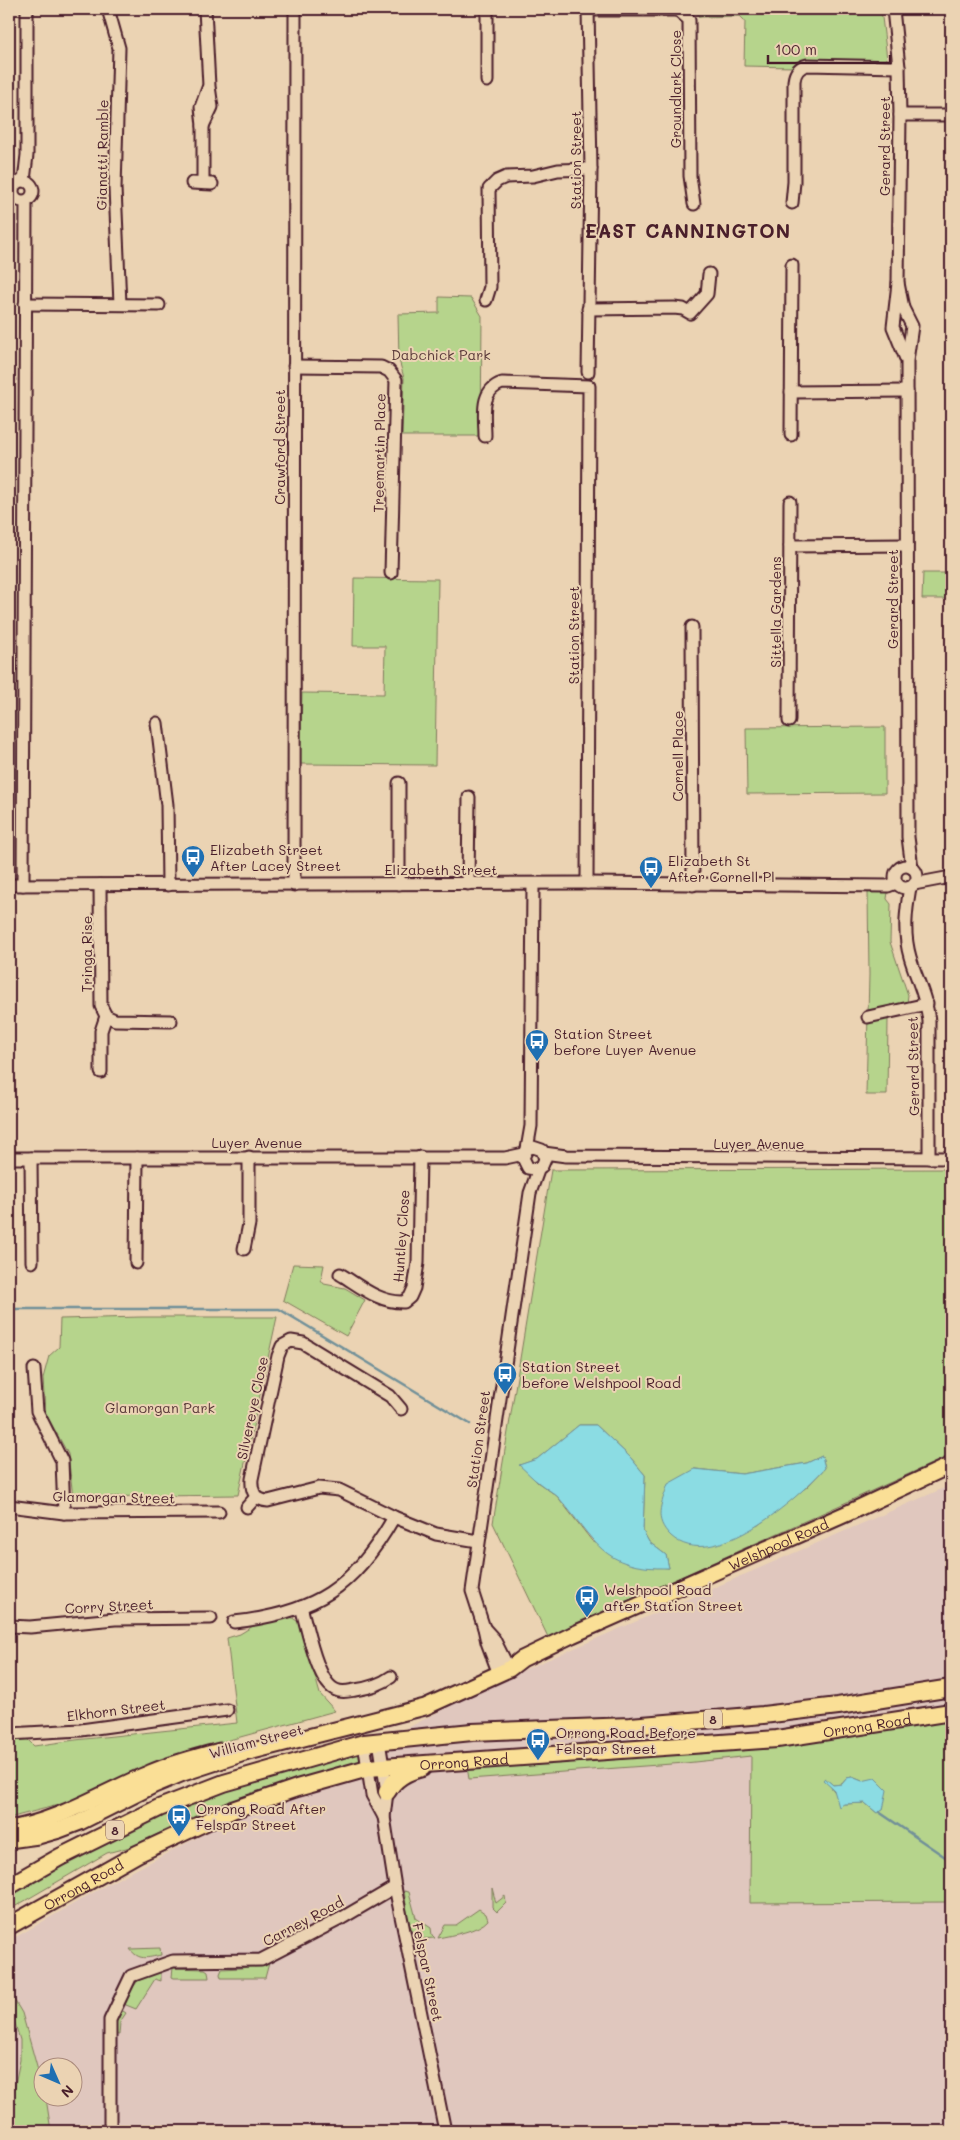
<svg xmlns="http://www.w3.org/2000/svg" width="960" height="2140" font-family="Mali,sans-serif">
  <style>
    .built { fill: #e0c7be; fill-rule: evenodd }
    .green { fill: #b6d48c; stroke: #807a5c; fill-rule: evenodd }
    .water { fill: #8bdce3; stroke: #719099 }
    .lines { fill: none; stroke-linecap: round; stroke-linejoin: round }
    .stream { stroke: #719099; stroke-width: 2.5 }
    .minor-casing { stroke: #4a1f2b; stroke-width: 15 }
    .major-casing { stroke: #4a1f2b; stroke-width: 19 }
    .highway-casing { stroke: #4a1f2b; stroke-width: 20 }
    .minor { stroke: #ebd3b3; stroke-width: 11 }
    .major { stroke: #fadf96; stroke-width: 15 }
    .highway { stroke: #fadf96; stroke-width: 16 }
    .labels { text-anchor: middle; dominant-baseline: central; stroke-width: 4; stroke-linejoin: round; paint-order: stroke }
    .shield { fill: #ebd3b3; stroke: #7a5554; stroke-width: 1 }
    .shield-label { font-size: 12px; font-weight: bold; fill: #4a1f2b }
    .street-label { font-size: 14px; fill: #4a1f2b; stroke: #ebd3b3 }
    .park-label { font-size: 14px; fill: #5a3a3a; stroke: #ebd3b3 }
    .poi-label { font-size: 14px; fill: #4a1f2b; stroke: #ebd3b3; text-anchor: start }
    .district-label { font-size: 19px; font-weight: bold; letter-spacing: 1px; fill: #4a1f2b; stroke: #ebd3b3 }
  </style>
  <rect width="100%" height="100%" fill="#ebd3b3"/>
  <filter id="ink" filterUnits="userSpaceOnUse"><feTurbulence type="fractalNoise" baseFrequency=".02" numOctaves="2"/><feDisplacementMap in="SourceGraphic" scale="10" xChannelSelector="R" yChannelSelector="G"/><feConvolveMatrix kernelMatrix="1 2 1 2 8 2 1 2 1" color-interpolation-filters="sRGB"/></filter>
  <g filter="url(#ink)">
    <!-- built -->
    <path class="built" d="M 951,1485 L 951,2131 L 18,2131 L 9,2093 L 9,1941 L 108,1884 L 494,1683 ZM 42,2068 L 72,2068 L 72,2098 L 42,2098 Z"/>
    <!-- green -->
    <g class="green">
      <polygon points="696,9 881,9 887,59 882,63 794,67 744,66 745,21 740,16 699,17"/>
      <polygon points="439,297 471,298 482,316 481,436 402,436 404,378 399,360 398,314 439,313"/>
      <polygon points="923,573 951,573 951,599 922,599"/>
      <polygon points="354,578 438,579 435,765 300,764 302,693 384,694 385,646 353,646"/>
      <polygon points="885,727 885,793 747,794 746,728"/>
      <polygon points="868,892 888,892 887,899 891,904 890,942 908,995 907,1003 888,1020 887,1095 866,1095 869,975"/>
      <path d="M 951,1169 L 951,1455 L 548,1637 L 493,1523 L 551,1170 ZM 579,1425 L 596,1425 L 630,1457 L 645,1475 L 643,1531 L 649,1542 L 666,1555 L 669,1568 L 636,1565 L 592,1541 L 557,1496 L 537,1482 L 520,1465 L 537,1459 ZM 822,1456 L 825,1468 L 808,1486 L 757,1526 L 695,1469 L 742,1474 L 807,1463 Z"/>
      <polygon points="293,1264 324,1265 321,1280 324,1284 345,1288 365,1300 346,1336 283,1300"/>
      <polygon points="141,1317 277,1317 238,1495 73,1497 68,1454 45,1412 43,1378 49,1356 59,1347 60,1319"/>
      <polygon points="291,1617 300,1623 320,1694 335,1711 193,1750 77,1800 9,1818 9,1734 22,1734 34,1746 75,1740 237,1723 227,1638 240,1634 253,1626"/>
      <path d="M 951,1718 L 951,1902 L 750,1903 L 751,1756 L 685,1763 L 469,1779 L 467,1767 ZM 852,1777 L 862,1781 L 877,1813 L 865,1803 L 844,1804 L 824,1778 L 833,1785 L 842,1784 L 847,1778 Z"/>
      <polygon points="360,1750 361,1764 292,1781 208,1810 130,1847 107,1853 9,1910 9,1896 10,1894 158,1812 243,1781"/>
      <polygon points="492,1888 496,1903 505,1896 506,1903 497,1912 492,1907"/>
      <path d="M 404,1891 L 409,1892 L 416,1918 L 431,1928 L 432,1935 L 435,1938 L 421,1939 C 406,1931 407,1907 404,1891 Z"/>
      <path d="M 479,1909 L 486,1914 L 488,1920 C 479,1931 452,1935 438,1938 L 445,1925 L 456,1925 Z"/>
      <path d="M 160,1948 L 161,1955 C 147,1958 139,1961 130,1949 Z"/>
      <polygon points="269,1963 265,1978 221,1978 220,1974 222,1969 241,1968"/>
      <polygon points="173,1968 205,1969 208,1971 209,1978 174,1978 172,1977"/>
      <polygon points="161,1970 161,1981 155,1979 136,2009 121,2003 140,1978"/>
      <polygon points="9,1991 22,2013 42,2085 42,2098 46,2098 51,2131 9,2131 9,2113 20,2060 20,2040 9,2004"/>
      <polygon points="123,2011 126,2013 120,2022 119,2035 113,2034 115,2020 119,2012"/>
    </g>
    <!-- water -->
    <g class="water">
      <path d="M 579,1425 L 596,1425 L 630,1457 L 645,1475 L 643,1531 L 649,1542 L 666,1555 L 669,1568 C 601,1570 596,1540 558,1497 C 553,1492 545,1488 539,1483 C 532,1478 526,1471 519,1465 L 537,1459 Z"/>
      <path d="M 822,1456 L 825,1468 C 797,1499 713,1574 671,1536 C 653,1519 661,1505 668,1484 L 695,1469 L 742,1474 L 807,1463 Z"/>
      <polygon points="852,1777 862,1781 875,1778 887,1790 883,1810 877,1813 865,1803 844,1804 839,1807 834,1790 823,1780 825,1778 833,1785 842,1784 847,1778"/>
    </g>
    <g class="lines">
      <!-- stream -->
      <g class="stream">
        <polyline points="9,1309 279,1309 470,1424"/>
        <polyline points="879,1812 951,1861"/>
      </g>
      <!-- minor casing -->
      <g class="minor-casing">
        <g id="minor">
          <polyline points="108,9 119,48 115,188 120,304"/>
          <polyline points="487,9 487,81"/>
          <polyline points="893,9 899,67 900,115 898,283 893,327 906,359"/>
          <polyline points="588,10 674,10 679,11 689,20 690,176 694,204"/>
          <polyline points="900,115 951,115"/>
          <polyline points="203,126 212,107 209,86 205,9"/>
          <circle cx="23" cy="191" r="10"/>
          <polyline points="24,181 27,155 27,9"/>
          <polyline points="192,183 212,184"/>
          <polyline points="203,183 203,126 201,107 208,88"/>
          <path d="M 792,203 L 794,182 L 794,81 C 795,72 799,67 807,65 L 899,67"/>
          <polyline points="898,283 903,308 912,326 907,361 908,837 912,868"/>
          <polyline points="486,300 490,287 489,189 497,181 506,177 533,176 558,170 591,169"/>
          <polyline points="25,304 159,305"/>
          <polyline points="588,309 674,308 683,309 690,313 707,294 709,274"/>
          <polyline points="294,366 381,367 389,371 396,380 391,573"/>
          <polyline points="588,372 591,169 588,9"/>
          <polyline points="791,392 907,391"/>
          <polyline points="791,435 792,265"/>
          <path d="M 485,436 C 485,416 479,391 502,383 L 589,386 L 587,883"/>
          <polyline points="790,546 907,545"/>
          <polyline points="692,627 693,885"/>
          <polyline points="789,721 790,502"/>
          <polyline points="157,723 167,805 168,885"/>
          <circle cx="906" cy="877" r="11"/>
          <polyline points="399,884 399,783"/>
          <polyline points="468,884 469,797"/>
          <polyline points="914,884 951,877"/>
          <polyline points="9,885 587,883 888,886 896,883"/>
          <polyline points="23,885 26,201"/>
          <polyline points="100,885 101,1006 106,1016 115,1020 171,1021"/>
          <polyline points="294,885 295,9"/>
          <path d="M 910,887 C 906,911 903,933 910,957 C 917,981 926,995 929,1021 L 929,1158"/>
          <polyline points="868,1017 927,1004"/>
          <polyline points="101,1072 101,1031 106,1016"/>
          <polyline points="527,1149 533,1147 542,1150 545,1159 542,1166 535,1169 528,1168 523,1158 527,1149 531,1126 533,884"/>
          <polyline points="544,1153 566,1156 951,1158"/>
          <polyline points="9,1158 505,1158 524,1154"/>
          <polyline points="31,1158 32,1262"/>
          <polyline points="244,1249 249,1224 249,1157"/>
          <polyline points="136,1263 137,1158"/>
          <path d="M 340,1274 C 360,1286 379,1303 404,1302 L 410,1297 L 414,1288 L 418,1263 L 420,1157"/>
          <polyline points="34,1369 37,1411 62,1461 64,1513"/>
          <path d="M 401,1409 L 390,1396 L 303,1343 L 291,1341 L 282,1346 L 278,1356 L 252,1479 C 251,1491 255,1500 268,1501 L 319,1488 L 339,1490 L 394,1517 L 436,1534 L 478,1541"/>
          <polyline points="9,1506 64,1513 219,1512"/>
          <polyline points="247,1507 256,1497"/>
          <path d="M 301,1607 C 307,1626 317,1683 336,1690 C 342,1693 349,1691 355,1690 C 369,1688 380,1685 391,1677"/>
          <path d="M 234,1622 C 315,1613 354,1588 394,1517"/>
          <polyline points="9,1626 30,1627 115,1619 211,1618"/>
          <polyline points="484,1628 494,1639 509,1669"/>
          <polyline points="499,1674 487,1642 484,1628 472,1591 530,1193 539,1168"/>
          <polyline points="9,1734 81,1730 227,1710"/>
          <polyline points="379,1741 387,1792 384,1817 395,1887 445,2131"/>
          <polyline points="364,1743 372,1795 384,1817"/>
          <polyline points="110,2131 110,2020 131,1976 173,1961 261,1960 342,1918 395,1887"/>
        </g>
      </g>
      <!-- major casing -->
      <g class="major-casing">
        <g id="major">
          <path d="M 9,1829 C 60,1821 103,1792 150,1773 C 173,1763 196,1757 220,1751"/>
          <path id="s1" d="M 9,1840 L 38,1836 L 59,1830 L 80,1822 L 154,1785 L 183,1773 L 241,1754 L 425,1707 L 509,1669 L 522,1659 L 572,1635 L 848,1513 L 951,1465"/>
        </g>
      </g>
      <!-- highway casing -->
      <g class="highway-casing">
        <g id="highway">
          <path d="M 387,1792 C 395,1778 406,1772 422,1768"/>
          <polyline points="9,1886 60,1857 159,1808 224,1783 364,1743 472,1732 630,1726 763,1715 838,1706 951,1688"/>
          <path id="s2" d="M 9,1926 L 137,1854 L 232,1810 L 297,1788 L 368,1768 L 777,1739 L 951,1712"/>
        </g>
      </g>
      <!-- minor -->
      <use href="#minor" class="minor"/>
      <!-- major -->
      <use href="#major" class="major"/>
      <!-- highway -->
      <use href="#highway" class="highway"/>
    </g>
  </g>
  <!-- icons -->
  <defs>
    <g id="bus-pin" transform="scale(1.25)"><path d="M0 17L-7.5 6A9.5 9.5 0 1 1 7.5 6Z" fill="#1f6fb2" stroke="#ebd3b3"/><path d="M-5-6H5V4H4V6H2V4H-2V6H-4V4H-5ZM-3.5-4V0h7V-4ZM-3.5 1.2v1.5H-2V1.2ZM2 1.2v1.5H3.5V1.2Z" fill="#fff"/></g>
  </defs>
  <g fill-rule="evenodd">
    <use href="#bus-pin" x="193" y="857"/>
    <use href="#bus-pin" x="651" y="868"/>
    <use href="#bus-pin" x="537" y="1041"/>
    <use href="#bus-pin" x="505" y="1374"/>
    <use href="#bus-pin" x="587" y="1597"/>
    <use href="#bus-pin" x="538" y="1740"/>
    <use href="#bus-pin" x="179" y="1816"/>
  </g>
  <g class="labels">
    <!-- shield labels -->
    <g class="shield">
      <rect x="704" y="1709.5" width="18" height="19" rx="4"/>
      <rect x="106" y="1820.5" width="18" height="19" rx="4"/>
    </g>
    <g class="shield-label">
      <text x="713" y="1719">8</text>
      <text x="115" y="1830">8</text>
    </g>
    <!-- street labels -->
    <g class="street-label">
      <text transform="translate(675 89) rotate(-90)">Groundlark Close</text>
      <text transform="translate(884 146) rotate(-90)">Gerard Street</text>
      <text transform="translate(102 155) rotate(-89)">Gianatti Ramble</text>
      <text transform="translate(575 160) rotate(-90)">Station Street</text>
      <text transform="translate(279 447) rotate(-90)">Crawford Street</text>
      <text transform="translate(379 453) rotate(-89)">Treemartin Place</text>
      <text transform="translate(892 599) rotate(-90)">Gerard Street</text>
      <text transform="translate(775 612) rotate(-90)">Sittella Gardens</text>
      <text transform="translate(573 635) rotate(-90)">Station Street</text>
      <text transform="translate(677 756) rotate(-90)">Cornell Place</text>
      <text x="441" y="869">Elizabeth Street</text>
      <text transform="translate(86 954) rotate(-90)">Tringa Rise</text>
      <text transform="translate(913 1066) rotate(-91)">Gerard Street</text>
      <text x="257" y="1142">Luyer Avenue</text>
      <text x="759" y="1143">Luyer Avenue</text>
      <text transform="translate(401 1236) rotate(-86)">Huntley Close</text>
      <text transform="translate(252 1408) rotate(-78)">Silvereye Close</text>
      <text transform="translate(478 1439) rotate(-82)">Station Street</text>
      <text transform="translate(114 1497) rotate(1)">Glamorgan Street</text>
      <text stroke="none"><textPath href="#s1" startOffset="828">Welshpool Road</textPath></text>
      <text transform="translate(109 1606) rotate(-3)">Corry Street</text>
      <text transform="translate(116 1710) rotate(-7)">Elkhorn Street</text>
      <text stroke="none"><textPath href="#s2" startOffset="895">Orrong Road</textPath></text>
      <text transform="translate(256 1741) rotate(-15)">William Street</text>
      <text stroke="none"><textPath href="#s2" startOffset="490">Orrong Road</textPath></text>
      <text stroke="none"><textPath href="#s2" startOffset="85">Orrong Road</textPath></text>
      <text transform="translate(303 1921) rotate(-28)">Carney Road</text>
      <text transform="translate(428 1972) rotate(78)">Felspar Street</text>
    </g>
    <!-- park labels -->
    <g class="park-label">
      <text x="441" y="354">Dabchick Park</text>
      <text x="160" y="1407">Glamorgan Park</text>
    </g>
    <!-- poi labels -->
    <g class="poi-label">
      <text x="210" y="849">Elizabeth Street<tspan x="210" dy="16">After Lacey Street</tspan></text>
      <text x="668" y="860">Elizabeth St<tspan x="668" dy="16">After Cornell Pl</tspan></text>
      <text x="554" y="1033">Station Street<tspan x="554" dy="16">before Luyer Avenue</tspan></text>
      <text x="522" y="1366">Station Street<tspan x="522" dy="16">before Welshpool Road</tspan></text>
      <text x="604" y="1589">Welshpool Road<tspan x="604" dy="16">after Station Street</tspan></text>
      <text x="556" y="1732">Orrong Road Before<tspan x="556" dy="16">Felspar Street</tspan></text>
      <text x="196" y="1808">Orrong Road After<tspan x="196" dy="16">Felspar Street</tspan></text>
    </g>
    <!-- district labels -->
    <g class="district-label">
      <text x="688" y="230">EAST CANNINGTON</text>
    </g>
  </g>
  <!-- margin -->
  <rect width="960" height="2140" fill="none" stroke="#ebd3b3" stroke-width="30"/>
  <rect x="15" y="15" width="930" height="2110" fill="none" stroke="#4a1f2b" stroke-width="2" filter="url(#ink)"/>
  <!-- north arrow -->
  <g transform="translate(58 2082) rotate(135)"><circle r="24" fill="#ebd3b3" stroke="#ab8b7d"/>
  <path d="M0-4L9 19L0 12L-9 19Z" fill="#1f6fb2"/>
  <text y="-8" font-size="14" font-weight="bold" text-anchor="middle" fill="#4a1f2b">N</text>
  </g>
  <!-- scale -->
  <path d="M768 55v8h122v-8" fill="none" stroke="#4a1f2b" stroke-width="2.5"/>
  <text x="775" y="55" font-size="15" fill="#4a1f2b" stroke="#ebd3b3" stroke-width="4" paint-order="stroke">100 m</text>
</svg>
